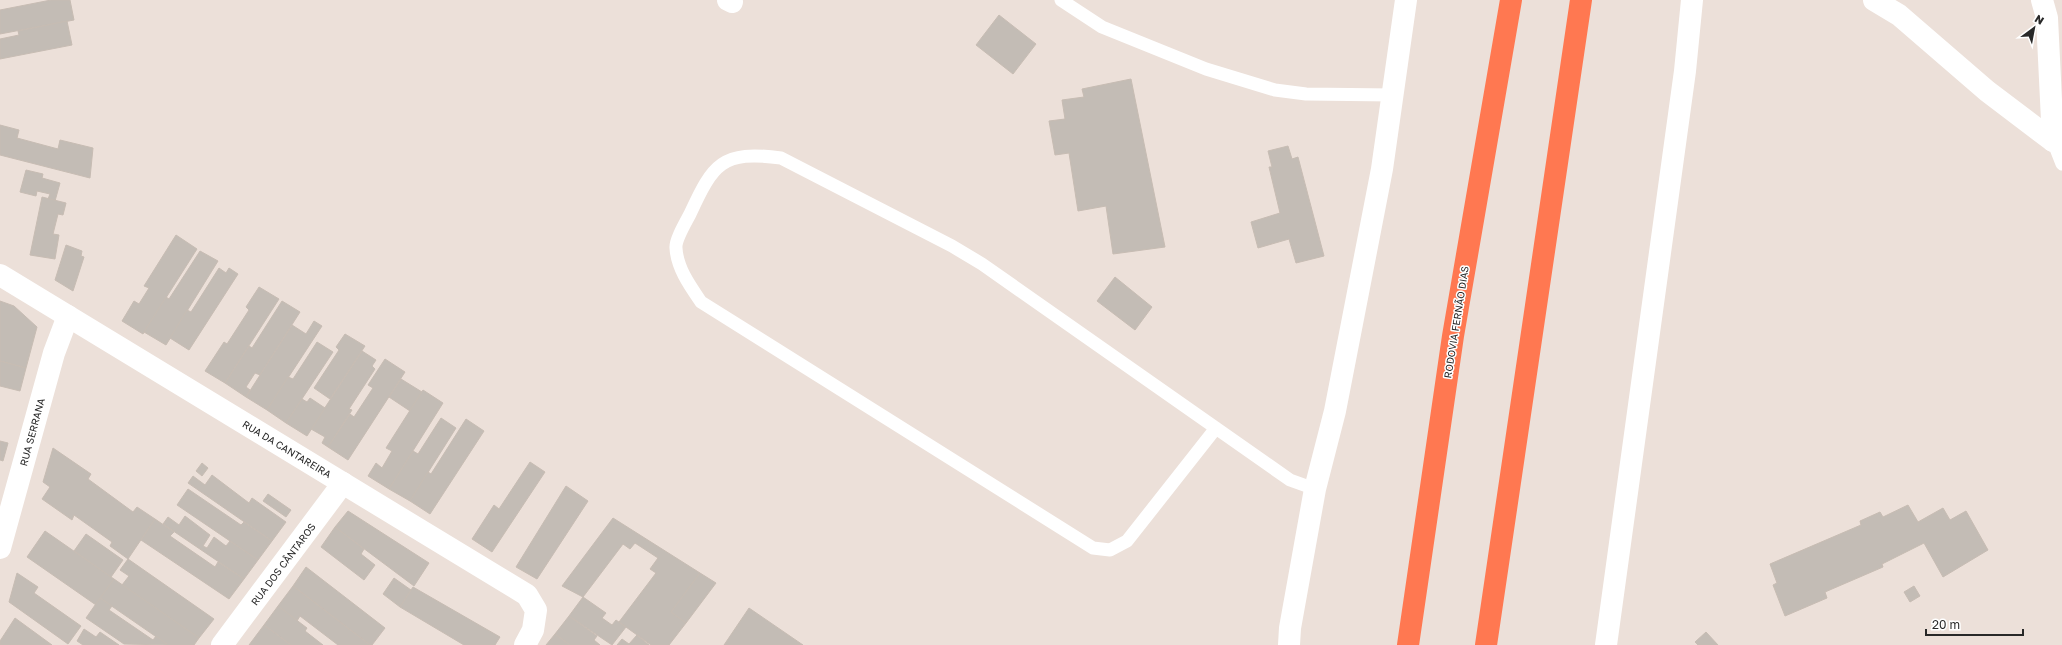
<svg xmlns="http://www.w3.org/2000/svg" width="2062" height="645" font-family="'Golos Text',sans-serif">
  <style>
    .building { fill: #c3bcb5; stroke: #c7bcb3 }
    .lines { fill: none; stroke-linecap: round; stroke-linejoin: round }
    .lane { stroke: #fff; stroke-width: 13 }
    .street { stroke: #fff; stroke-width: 22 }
    .secondary { stroke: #fff; stroke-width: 22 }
    .highway { stroke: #ff7851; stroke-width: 22 }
    .labels { text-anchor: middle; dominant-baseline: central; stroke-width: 3; stroke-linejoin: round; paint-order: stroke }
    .street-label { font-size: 10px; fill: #282828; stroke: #fff }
  </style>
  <rect width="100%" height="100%" fill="#ece0d9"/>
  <!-- building -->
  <g class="building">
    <polygon points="51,0 70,0 74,20 0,34 0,10"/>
    <polygon points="999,15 1036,44 1013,74 976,45"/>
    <polygon points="67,21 72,45 0,59 0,39 19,35 18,31"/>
    <polygon points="1131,79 1165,247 1113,254 1106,206 1078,211 1069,153 1055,155 1049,121 1065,119 1062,100 1084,97 1082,89"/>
    <polygon points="0,125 19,130 17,138 58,149 60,140 93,148 90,178 0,155"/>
    <polygon points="1288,146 1292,159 1298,157 1324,256 1296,263 1289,239 1258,248 1251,222 1280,213 1269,167 1272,167 1268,151"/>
    <polygon points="26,170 43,174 42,178 60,183 55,201 48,199 50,194 37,191 36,196 20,192"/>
    <polygon points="42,197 66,203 63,215 58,214 53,234 59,235 55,259 30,255"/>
    <polygon points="176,235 197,249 143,334 122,321 134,301 139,304 149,288 144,286"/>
    <polygon points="66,245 82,251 81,256 84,257 73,291 55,280"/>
    <polygon points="200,251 218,261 166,345 144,332 166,297 169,299"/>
    <polygon points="219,268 226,273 229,268 238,274 189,350 170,338 187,310 191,312"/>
    <polygon points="1115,277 1152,307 1135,330 1097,301"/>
    <polygon points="259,287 279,299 225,383 205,371 224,342 227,344 249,310 246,307"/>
    <polygon points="0,301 14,306 37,327 26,368 0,361"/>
    <polygon points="282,301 300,312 260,375 255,373 246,387 250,390 246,397 225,383 249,346 252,348"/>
    <polygon points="314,321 322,326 267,410 246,397 292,325 306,334"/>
    <polygon points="345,334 365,346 330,399 314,388 339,350 336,347"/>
    <polygon points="317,342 333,352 286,423 267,410 288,377 293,379"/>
    <polygon points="362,351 376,360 372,366 375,369 349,409 352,410 328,447 322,443 325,437 311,429"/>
    <polygon points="385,359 405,372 348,460 328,447 350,414 354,417 373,388 368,385"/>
    <polygon points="0,361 26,368 20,391 0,386"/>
    <polygon points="401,379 422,392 410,411 389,397"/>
    <polygon points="423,390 443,403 389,489 368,476 376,463 382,468 392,451 386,448"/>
    <polygon points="310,398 325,408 307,436 286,423 302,399 307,402"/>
    <polygon points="441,418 456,428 410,501 389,489 413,451 418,454"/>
    <polygon points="466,419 484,431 430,514 410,501 428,472 431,474"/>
    <polygon points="0,441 8,443 3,461 0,460"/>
    <polygon points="53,448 91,474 88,479 133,512 137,507 155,519 128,559 110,546 112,542 74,515 72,520 42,499 50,487 43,482"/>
    <polygon points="530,462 545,472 492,552 472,539 494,505 499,509"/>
    <polygon points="202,463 208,468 202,476 196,471"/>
    <polygon points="212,475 249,503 252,498 286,522 272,541 188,483 193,476 205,485"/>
    <polygon points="566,486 588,501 537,579 516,567"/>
    <polygon points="188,489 241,525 244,522 272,541 258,560 177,505"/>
    <polygon points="268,494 291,510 286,517 263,501"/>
    <polygon points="1908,505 1918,522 1943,508 1950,520 1966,511 1988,550 1943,577 1924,543 1882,564 1883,567 1825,592 1827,598 1785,616 1773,585 1777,583 1770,564 1861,525 1860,521 1880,512 1883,517"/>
    <polygon points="348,511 429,563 414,586 335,527"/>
    <polygon points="185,516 210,535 203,546 207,548 214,537 226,546 230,541 258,560 244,579 163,524 168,517 179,525"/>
    <polygon points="613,518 700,573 671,612 686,623 669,645 651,645 619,622 656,573 650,569 658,558 635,543 630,549 623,544 583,597 562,586"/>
    <polygon points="155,519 174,532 170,536 215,567 218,562 244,579 229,599 141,540"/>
    <polygon points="335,527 364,549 361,554 375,565 364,580 321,547"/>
    <polygon points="45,531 114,579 96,605 27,557"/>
    <polygon points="86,534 123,560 111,577 74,551"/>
    <polygon points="128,559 214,619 199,638 122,585 129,576 120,570"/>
    <polygon points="306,567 385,628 372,645 370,645 293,586"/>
    <polygon points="17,573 38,587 34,593 81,626 68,644 9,602"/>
    <polygon points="700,573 716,583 686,623 671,612"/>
    <polygon points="394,578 411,590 400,607 383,594"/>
    <polygon points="114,579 199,638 194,645 168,645 100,598"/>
    <polygon points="293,586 370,645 338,645 300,616 297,621 278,606"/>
    <polygon points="1914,586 1920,596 1910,602 1904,592"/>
    <polygon points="413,587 500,637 495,645 464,645 400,607"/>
    <polygon points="583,597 606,613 602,618 612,625 616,620 626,627 612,645 569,616"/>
    <polygon points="100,598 112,606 109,610 153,640 156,636 168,645 124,644 86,618"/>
    <polygon points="278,606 307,628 305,631 323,645 291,645 264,625"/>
    <polygon points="749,608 803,645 724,645"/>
    <polygon points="569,616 597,636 594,640 600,645 570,645 555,634"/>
    <polygon points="15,618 52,645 0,645 0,641"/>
    <polygon points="264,625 291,645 249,645"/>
    <polygon points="84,629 96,637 100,632 119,645 83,645 77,641"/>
    <polygon points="1706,632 1718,645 1698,645 1695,642"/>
    <polygon points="555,634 570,645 546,645"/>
    <polygon points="637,635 649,645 617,645 622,639 629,644"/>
  </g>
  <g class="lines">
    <!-- lane -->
    <g class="lane">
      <polyline points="1061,0 1102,27 1206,69 1275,90 1306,94 1393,95"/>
      <polyline points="2058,136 2053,141 2062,164"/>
      <path d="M 1216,428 L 1127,541 L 1110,550 L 1093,548 L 701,302 C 690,286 677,268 676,248 C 675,240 686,222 690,214 C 713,164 722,150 781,158 L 952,246 L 982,264 L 1290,480 L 1315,489"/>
    </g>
    <!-- street -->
    <g class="street">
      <polyline points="728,0 732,2"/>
      <polyline points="1874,0 1899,15 1987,91 2053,141"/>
      <polyline points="2042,0 2047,18 2053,141"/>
      <polyline points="0,275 527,595 536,610 533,630 525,645"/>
      <polyline points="0,548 54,353 68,316"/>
      <polyline points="222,645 343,483"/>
      <polyline points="1289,645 1290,628 1315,489 1335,411 1382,169 1406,0"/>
    </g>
    <!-- secondary -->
    <polyline class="secondary" points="1606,645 1685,71 1692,0"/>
    <!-- highway -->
    <g class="highway">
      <polyline points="1408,645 1453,336 1511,0"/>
      <polyline points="1486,645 1581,0"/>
    </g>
  </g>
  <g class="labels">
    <!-- street labels -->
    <g class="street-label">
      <text transform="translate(1456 322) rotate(-81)">RODOVIA FERNÃO DIAS</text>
      <text transform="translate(32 432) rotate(-75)">RUA SERRANA</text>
      <text transform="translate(287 449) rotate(31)">RUA DA CANTAREIRA</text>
      <text transform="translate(283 564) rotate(-53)">RUA DOS CÂNTAROS</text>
    </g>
  </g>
  <!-- north arrow -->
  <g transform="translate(2034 28) rotate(32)" stroke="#ffffff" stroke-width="3" paint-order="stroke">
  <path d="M0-3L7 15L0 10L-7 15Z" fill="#282828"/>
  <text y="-6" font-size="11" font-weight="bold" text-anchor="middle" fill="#282828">N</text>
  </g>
  <!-- scale -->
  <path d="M1926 629v6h97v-6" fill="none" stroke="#282828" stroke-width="2"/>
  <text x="1932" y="629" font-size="12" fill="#282828" stroke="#ffffff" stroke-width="3" paint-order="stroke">20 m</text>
</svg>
